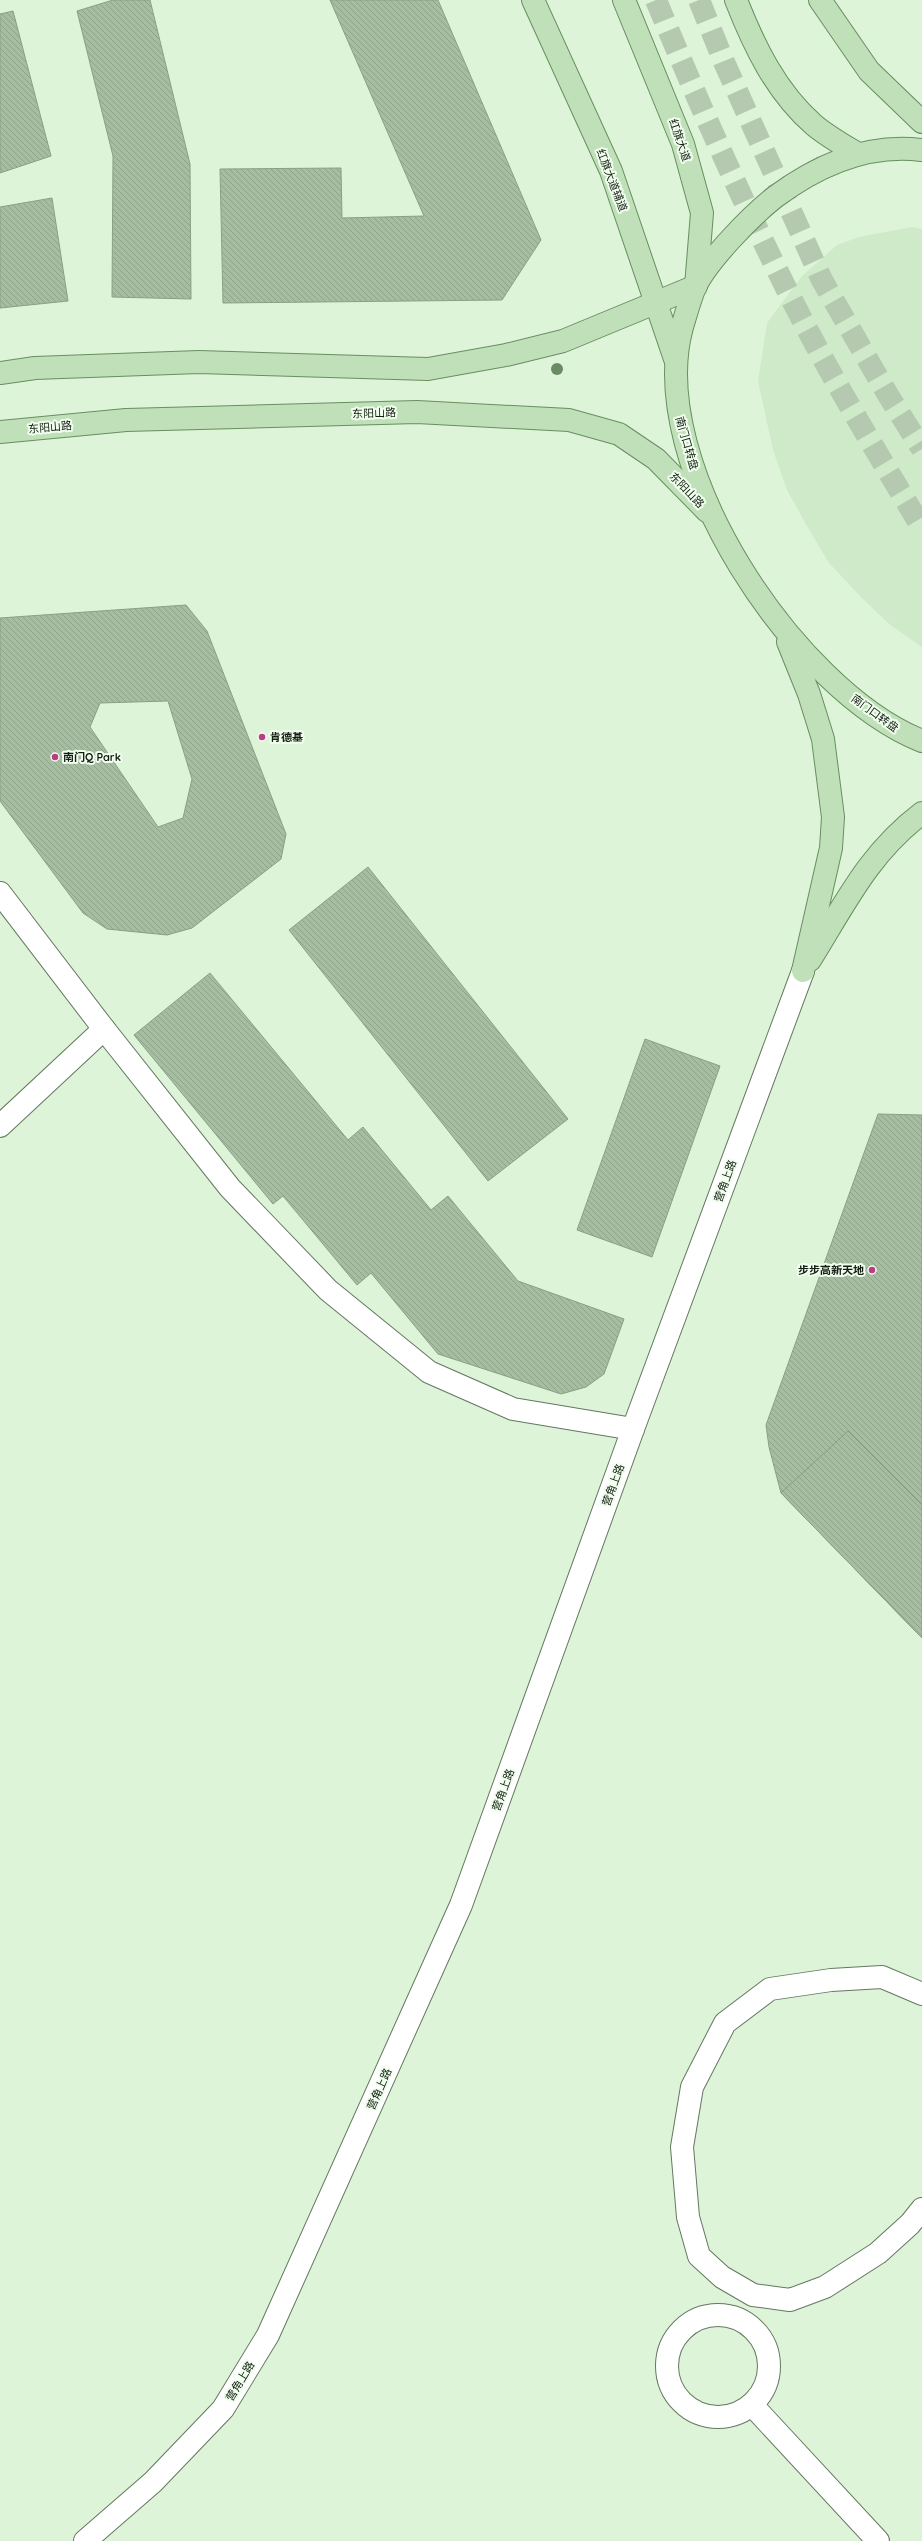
<svg xmlns="http://www.w3.org/2000/svg" width="922" height="2541" font-family="Quicksand,'Noto Sans SC',sans-serif">
  <style>
    .built { fill: #ceeac8 }
    .building { fill: url(#building-back-hatch); stroke: #8aa086; fill-rule: evenodd }
    .lines { fill: none; stroke-linecap: round; stroke-linejoin: round }
    .major-tunnel { stroke: #b5c9b1; stroke-width: 22; stroke-dasharray: 22 11; stroke-linecap: butt }
    .minor-casing { stroke: #647860; stroke-width: 24 }
    .major-casing { stroke: #688e60; stroke-width: 24 }
    .minor { stroke: #fff; stroke-width: 22 }
    .major { stroke: #bfe0b8; stroke-width: 22 }
    .tree { fill: #6c8966 }
    .poi-dot { fill: #bd3b83; stroke: #f0feed; stroke-width: 1.5 }
    .labels { text-anchor: middle; dominant-baseline: central; stroke-width: 4; stroke-linejoin: round; paint-order: stroke }
    .street-label { font-size: 11px; fill: #151e14; stroke: #f0feed }
    .poi-label { font-size: 11px; font-weight: bold; fill: #151e14; stroke: #f0feed; text-anchor: start }
  </style>
  <defs>
    <pattern id="building-back-hatch" width="6" height="6" patternUnits="userSpaceOnUse"><rect width="6" height="6" fill="#a7bda2"/><path d="M-1 5l2 2M0 0l6 6M5-1l2 2" fill="none" stroke="#8fa28b"/></pattern>
  </defs>
  <rect width="100%" height="100%" fill="#ddf4d8"/>
  <!-- built -->
  <polygon class="built" points="912,227 922,229 922,647 889,624 860,596 829,563 807,526 787,490 773,450 758,381 767,323 802,276 837,245 859,237"/>
  <!-- building -->
  <g class="building">
    <polygon points="113,0 150,0 190,164 191,299 112,297 113,156 77,11"/>
    <polygon points="330,0 438,0 541,240 502,300 223,303 220,169 341,168 342,218 424,216"/>
    <polygon points="13,11 51,156 0,173 0,14"/>
    <polygon points="52,198 68,301 0,308 0,207"/>
    <path d="M 186,605 L 207,631 L 286,834 L 281,859 L 192,928 L 167,935 L 107,929 L 83,913 L 0,801 L 0,618 ZM 168,701 L 192,779 L 183,818 L 158,827 L 90,727 L 100,703 Z"/>
    <polygon points="368,867 568,1119 488,1181 289,930"/>
    <polygon points="210,973 348,1140 363,1127 431,1210 448,1196 518,1281 624,1319 604,1374 586,1387 561,1394 438,1354 371,1273 357,1285 283,1196 273,1204 134,1035"/>
    <polygon points="645,1039 720,1066 652,1257 577,1230"/>
    <polygon points="878,1114 922,1115 922,1638 781,1493 769,1447 766,1425"/>
    <polygon points="848,1431 922,1505 922,1638 781,1493"/>
  </g>
  <g class="lines">
    <!-- major-tunnel -->
    <g class="major-tunnel">
      <path d="M 656,0 C 697,100 741,198 789,294 C 829,374 876,451 922,528"/>
      <polyline points="699,0 724,62 822,280 888,395 922,449"/>
    </g>
    <!-- minor casing -->
    <g class="minor-casing">
      <g id="minor">
        <polyline points="0,893 104,1029 230,1188 328,1290 429,1372 513,1409 633,1429"/>
        <polyline points="0,1126 104,1029"/>
        <polyline points="922,1994 882,1977 831,1980 770,1989 725,2023 692,2087 682,2147 688,2217 699,2256 722,2277 753,2295 790,2300 825,2287 878,2253 910,2224 922,2209"/>
        <circle cx="718" cy="2366" r="51"/>
        <polyline points="752,2405 878,2541"/>
        <polyline points="85,2541 153,2482 223,2409 268,2335 461,1905 633,1429 803,971"/>
      </g>
    </g>
    <!-- major casing -->
    <g class="major-casing">
      <g id="major">
        <polyline points="533,0 611,171 675,359"/>
        <path d="M 736,0 C 754,46 776,92 814,125 C 827,136 843,145 858,154"/>
        <polyline points="820,0 869,71 922,122"/>
        <path d="M 922,150 C 868,143 818,165 775,197 C 751,216 708,260 695,287 C 690,299 686,314 682,327 C 644,465 796,691 922,741"/>
        <polyline points="0,373 35,368 199,362 428,369 506,355 563,341 696,286 702,213 683,144 624,0"/>
        <polyline points="0,432 126,420 417,412 569,420 619,434 656,459 707,511"/>
        <polyline points="788,642 809,694 823,739 833,817 831,848 803,971"/>
        <path d="M 810,960 C 845,904 868,854 922,813"/>
      </g>
    </g>
    <!-- minor -->
    <use href="#minor" class="minor"/>
    <!-- major -->
    <use href="#major" class="major"/>
  </g>
  <!-- trees -->
  <circle class="tree" cx="557" cy="369" r="6"/>
  <!-- markers -->
  <g class="poi-dot">
    <circle cx="262" cy="737" r="4"/>
    <circle cx="55" cy="757" r="4"/>
    <circle cx="872" cy="1270" r="4"/>
  </g>
  <g class="labels">
    <!-- street labels -->
    <g class="street-label">
      <text transform="translate(680 140) rotate(71)">红旗大道</text>
      <text transform="translate(612 180) rotate(69)">红旗大道辅道</text>
      <text transform="translate(374 413) rotate(-2)">东阳山路</text>
      <text transform="translate(50 427) rotate(-5)">东阳山路</text>
      <text transform="translate(687 443) rotate(74)">南门口转盘</text>
      <text transform="translate(687 490) rotate(46)">东阳山路</text>
      <text transform="translate(875 713) rotate(36)">南门口转盘</text>
      <text transform="translate(725 1181) rotate(-70)">营角上路</text>
      <text transform="translate(613 1485) rotate(-70)">营角上路</text>
      <text transform="translate(503 1790) rotate(-70)">营角上路</text>
      <text transform="translate(379 2089) rotate(-66)">营角上路</text>
      <text transform="translate(240 2381) rotate(-59)">营角上路</text>
    </g>
    <!-- poi labels -->
    <g class="poi-label">
      <text x="270" y="737">肯德基</text>
      <text x="63" y="757">南门Q Park</text>
      <text x="864" y="1270" text-anchor="end">步步高新天地</text>
    </g>
  </g>
</svg>
